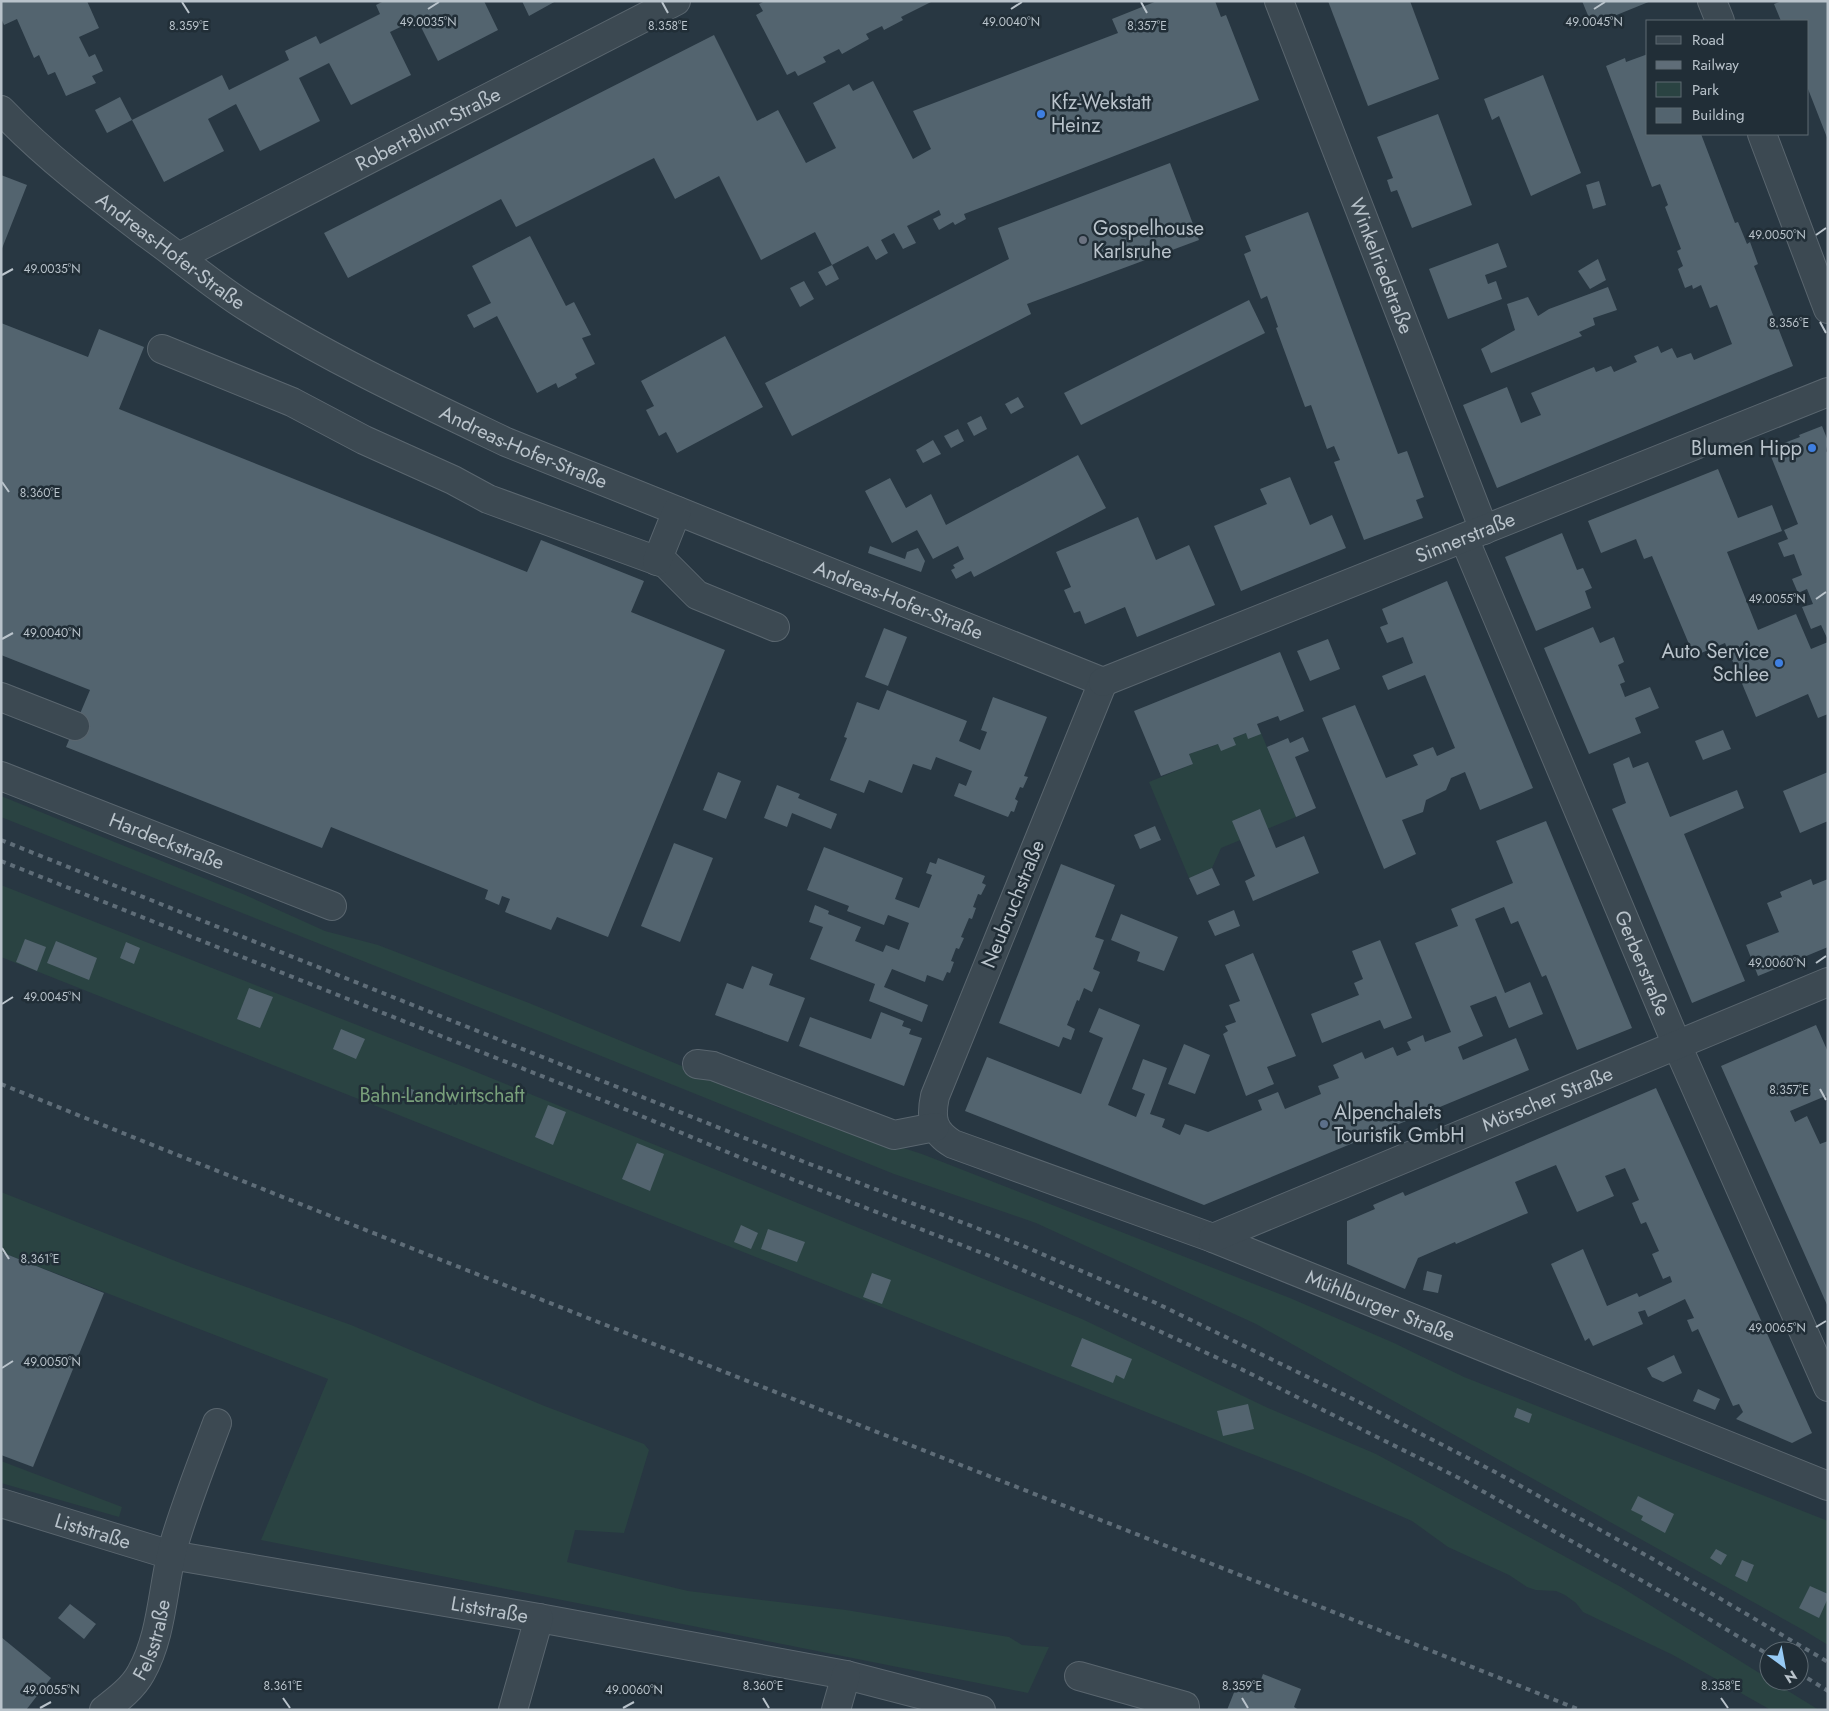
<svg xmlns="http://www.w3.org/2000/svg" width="1829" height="1711" font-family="Jost,sans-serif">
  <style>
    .green { fill: #2a4342 }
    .building { fill: #53646f }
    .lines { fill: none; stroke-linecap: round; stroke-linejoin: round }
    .minor-casing { stroke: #5a666f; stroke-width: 30 }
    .minor { stroke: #3c4952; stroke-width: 28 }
    .rail { stroke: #5f6d78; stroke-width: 4; stroke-dasharray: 5 5; stroke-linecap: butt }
    .ticks { fill: none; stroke: #b9c3cb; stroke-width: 2 }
    .shop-dot { fill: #3f7fe0; stroke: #212e37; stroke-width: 2 }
    .worship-dot { fill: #6b7280; stroke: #212e37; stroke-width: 2 }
    .service-dot { fill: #5c6f8a; stroke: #212e37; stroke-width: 2 }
    .labels { text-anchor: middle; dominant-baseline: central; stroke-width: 5; stroke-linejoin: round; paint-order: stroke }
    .poi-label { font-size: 20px; fill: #b9c3cb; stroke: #212e37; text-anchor: start }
    .street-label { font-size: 20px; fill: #b9c3cb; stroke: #212e37 }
    .park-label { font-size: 20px; fill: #79a07b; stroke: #212e37 }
    .ticks-label { font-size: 12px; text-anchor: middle; fill: #b9c3cb; stroke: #212e37; stroke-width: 5; stroke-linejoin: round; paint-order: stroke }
  </style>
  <rect width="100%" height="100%" fill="#283742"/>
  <!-- green -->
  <g class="green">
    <polygon points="1259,728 1296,817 1221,848 1212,868 1189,878 1149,782 1193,764 1189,754 1202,749 1203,750"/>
    <polygon points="1,796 243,894 325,931 378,945 529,1003 694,1071 779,1108 922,1154 1290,1298 1394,1343 1464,1377 1828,1521 1828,1645 1805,1631 1256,1324 1036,1223 894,1174 549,1035 1,817"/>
    <polygon points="1,885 464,1067 1082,1319 1268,1408 1376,1454 1621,1587 1769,1679 1769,1681 1772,1681 1819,1710 1771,1710 1673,1655 1583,1612 1576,1603 1565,1595 1556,1591 1536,1590 1527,1587 1509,1575 1448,1547 1412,1521 1301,1473 1234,1447 1,957"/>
    <polygon points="1,1192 188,1266 351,1325 542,1405 644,1444 649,1450 624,1533 575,1530 567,1562 688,1591 846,1610 1009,1637 1022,1645 1049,1647 1028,1693 261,1540 328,1379 1,1252"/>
    <polygon points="1,1461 122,1507 119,1517 1,1483"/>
  </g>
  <!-- building -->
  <g class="building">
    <polygon points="1,1 87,1 99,28 79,37 89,57 95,54 103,71 92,76 96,83 66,96 55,72 48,75 39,55 34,58 17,19 4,25 1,18"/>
    <polygon points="384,1 484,1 498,30 438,61 417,19 390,32 411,75 351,105 329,63 299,78 320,121 260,151 236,104 208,119 224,151 164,182 132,120 222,75 229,90 289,60 285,51 316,36 320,44 380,14 376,5"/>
    <polygon points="522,1 556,1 529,16"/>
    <polygon points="765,1 933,1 901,17 903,20 884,30 882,26 866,34 869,39 842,54 839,49 823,57 826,62 798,76 795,71 787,75 756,15 763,11 759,4"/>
    <polygon points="1157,1 1215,1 1221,17 1226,15 1259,100 964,214 966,219 955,225 953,222 939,230 933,219 941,215 939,210 907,226 916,243 903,249 894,233 881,240 888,253 876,260 868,246 832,265 815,232 761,260 719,176 675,199 654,158 516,227 501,199 348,278 324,233 714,35 757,121 778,110 806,163 836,148 813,103 849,84 853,91 873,81 913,159 931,149 913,111 1118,33 1112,19"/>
    <polygon points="1328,1 1410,1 1439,79 1368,106"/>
    <polygon points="1582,1 1651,1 1592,25"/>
    <polygon points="1782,1 1828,1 1828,140 1808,89 1808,21 1781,21 1774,4"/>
    <polygon points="1648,54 1648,134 1701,134 1735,223 1738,222 1747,244 1750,242 1758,264 1754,266 1793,366 1497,488 1463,405 1507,387 1521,423 1541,415 1531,393 1594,367 1596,372 1611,366 1614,372 1637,362 1634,356 1658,346 1661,353 1672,348 1677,358 1691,353 1694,360 1732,344 1717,305 1710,308 1701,285 1693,289 1692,285 1685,288 1678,269 1683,266 1677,251 1681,249 1665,207 1668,205 1660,184 1652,187 1606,66 1625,58 1626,62"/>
    <polygon points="1543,75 1581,173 1531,196 1499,116 1492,120 1484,99"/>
    <polygon points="120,97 132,120 107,133 95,110"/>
    <polygon points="1438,114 1472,205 1412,228 1397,190 1391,192 1387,180 1393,178 1377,137"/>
    <polygon points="1170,163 1199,240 1027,304 1031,314 792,436 765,383 1009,259 998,228"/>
    <polygon points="1,175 27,185 1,251"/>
    <polygon points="1599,181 1606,205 1593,209 1586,185"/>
    <polygon points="1308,212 1398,454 1407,451 1424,497 1416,500 1423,518 1364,540 1334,462 1340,460 1334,446 1327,449 1311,405 1305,407 1276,328 1278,327 1267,296 1261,299 1244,254 1251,251 1245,236"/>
    <polygon points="530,236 566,306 574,302 591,335 582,338 595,364 575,374 577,378 558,388 556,383 537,393 497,316 474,328 467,315 491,303 472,266"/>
    <polygon points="1498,243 1507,267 1485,275 1488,284 1496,281 1502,299 1448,319 1429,269"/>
    <polygon points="1598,259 1606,280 1590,289 1578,271"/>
    <polygon points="832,265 839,279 826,286 818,272"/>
    <polygon points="804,281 814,299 800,307 790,288"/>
    <polygon points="1608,287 1617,310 1593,318 1595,325 1579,332 1582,336 1491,373 1481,349 1515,330 1507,304 1528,297 1538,316 1549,309"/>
    <polygon points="1249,300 1265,333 1081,425 1064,393"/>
    <polygon points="1,323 88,357 99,329 144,347 119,409 527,572 541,540 644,581 631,612 725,650 608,937 557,917 551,930 505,912 510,899 502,896 499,905 485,899 488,890 331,827 322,848 66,747 90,690 1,655"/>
    <polygon points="725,336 763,407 677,453 666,432 659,436 646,410 654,406 641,381"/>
    <polygon points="1018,397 1024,407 1011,414 1005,404"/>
    <polygon points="981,416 987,429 974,436 967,423"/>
    <polygon points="1822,426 1828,441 1826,451 1828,454 1828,640 1821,625 1811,629 1802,607 1813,604 1807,589 1798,593 1792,579 1802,575 1794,554 1784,557 1778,543 1788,539 1784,530 1798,524 1768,449 1800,437 1799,435"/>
    <polygon points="958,429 964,441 951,448 944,436"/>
    <polygon points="933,440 941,454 923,463 916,450"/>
    <polygon points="1078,455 1106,508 974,577 971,571 956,579 951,570 955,568 953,565 964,559 958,546 933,559 917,530 892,543 865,491 890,478 906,508 931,494 946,525"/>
    <polygon points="1718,469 1738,518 1772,505 1782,531 1727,552 1758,630 1796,614 1811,649 1828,642 1828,714 1818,718 1808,694 1756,717 1725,643 1694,656 1652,556 1644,559 1636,539 1601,553 1588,521"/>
    <polygon points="1290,477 1310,525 1332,515 1346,548 1241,591 1214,526 1267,504 1260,489"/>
    <polygon points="1138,517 1156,560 1189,545 1215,605 1137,637 1125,607 1085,624 1080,611 1074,613 1064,590 1071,587 1056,552"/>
    <polygon points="1562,533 1577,570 1583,568 1592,588 1585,591 1591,608 1536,631 1505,557"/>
    <polygon points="870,546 905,559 907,552 918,548 925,561 921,572 868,553"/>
    <polygon points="1447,581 1533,788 1480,810 1465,772 1451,778 1446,790 1426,800 1423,812 1402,820 1416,854 1384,869 1322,718 1355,705 1386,778 1418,765 1413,755 1433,747 1437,756 1455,748 1425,675 1388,690 1382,676 1413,663 1403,637 1387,643 1380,627 1388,624 1382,609"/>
    <polygon points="1593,627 1600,643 1614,637 1624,662 1618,665 1625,682 1620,684 1625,697 1650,687 1659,708 1635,718 1641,733 1589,754 1544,648"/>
    <polygon points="884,628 907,637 888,686 865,677"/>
    <polygon points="1328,639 1340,669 1310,681 1297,651"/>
    <polygon points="1280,652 1304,711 1280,721 1278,716 1257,724 1261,734 1248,739 1246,733 1233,738 1236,745 1221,751 1218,744 1189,754 1193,764 1161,776 1134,711"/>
    <polygon points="887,690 967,721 959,741 980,750 987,732 981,730 993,697 1047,717 1024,776 1028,777 1023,788 1020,787 1015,799 1018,801 1014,812 1011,811 1008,817 954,796 959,783 966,786 972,771 936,757 931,770 913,764 902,793 869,780 864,793 830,780 847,738 844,737 857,702 879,710"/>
    <polygon points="1723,730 1731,749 1703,760 1695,741"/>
    <polygon points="1303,737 1309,751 1295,757 1316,808 1296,817 1267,747 1288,738 1290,743"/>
    <polygon points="1629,757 1633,768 1648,762 1670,817 1737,790 1744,808 1684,834 1745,981 1692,1003 1612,809 1626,803 1613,764"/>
    <polygon points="718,772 741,781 726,819 703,810"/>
    <polygon points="1828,772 1828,821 1800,833 1783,791"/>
    <polygon points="777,785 800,794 798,798 837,814 831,829 792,813 787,827 764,818"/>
    <polygon points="1260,809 1276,848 1304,836 1319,873 1253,901 1245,881 1255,876 1232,821"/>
    <polygon points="1546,821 1632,1028 1577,1050 1546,975 1542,977 1518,921 1511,924 1504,907 1475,919 1505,993 1530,982 1543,1014 1509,1028 1496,996 1470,1006 1483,1036 1458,1047 1463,1060 1516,1038 1529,1070 1204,1205 965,1111 987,1057 1081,1094 1103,1038 1089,1032 1099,1008 1140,1025 1108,1105 1136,1117 1145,1094 1132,1089 1143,1059 1167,1068 1150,1114 1165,1119 1162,1127 1180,1135 1185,1124 1208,1132 1262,1110 1258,1100 1278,1092 1285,1109 1321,1094 1318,1086 1339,1078 1333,1065 1362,1052 1365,1059 1393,1047 1397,1056 1411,1050 1407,1042 1423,1035 1425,1042 1451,1032 1415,943 1458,926 1451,909 1513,883 1496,841"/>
    <polygon points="1155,826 1161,840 1140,849 1134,835"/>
    <polygon points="674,843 713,858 680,942 641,926"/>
    <polygon points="824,847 903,878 895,899 919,908 932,875 926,873 930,862 936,864 938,858 985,876 982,883 986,885 981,895 978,894 973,907 976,908 972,919 969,918 961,937 964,938 959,949 956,948 951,961 954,962 950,973 947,972 943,981 927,975 925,982 892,969 884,987 928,1005 922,1022 869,1001 875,984 810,959 823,927 809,922 815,905 829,911 828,914 861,927 855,941 883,952 886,945 899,950 909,923 888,915 884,925 847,911 849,906 807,890"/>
    <polygon points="1061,864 1115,885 1095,937 1104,940 1093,969 1100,972 1092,992 1084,988 1079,1001 1077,1000 1067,1025 1075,1029 1071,1040 1063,1037 1059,1047 999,1023"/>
    <polygon points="1212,868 1220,885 1197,895 1189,878"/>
    <polygon points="1811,879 1813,885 1828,879 1828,947 1758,976 1746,945 1779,932 1767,903 1782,897 1780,892"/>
    <polygon points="1234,910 1240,926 1215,936 1208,921"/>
    <polygon points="1121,914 1178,937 1164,971 1137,961 1140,952 1111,940"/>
    <polygon points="25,939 46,947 37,971 16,962"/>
    <polygon points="1380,940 1412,1018 1384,1029 1380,1020 1322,1043 1311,1014 1359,995 1354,983 1363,979 1352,951"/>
    <polygon points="56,941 97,958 89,980 47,963"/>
    <polygon points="126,942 140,948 134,964 120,958"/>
    <polygon points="1253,953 1296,1056 1267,1067 1274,1084 1246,1096 1223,1034 1228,1031 1225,1026 1236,1022 1229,1005 1240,1001 1225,965"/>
    <polygon points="752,966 773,974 769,985 805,998 788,1042 715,1015 727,983 743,989"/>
    <polygon points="249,988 273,997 260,1028 237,1019"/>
    <polygon points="881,1012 904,1021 902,1026 911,1029 909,1034 922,1038 904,1086 799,1046 810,1017 871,1039"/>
    <polygon points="1816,1025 1828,1052 1828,1095 1790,1111 1795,1122 1807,1116 1820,1144 1828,1141 1828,1307 1721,1066"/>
    <polygon points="341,1029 365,1039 356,1059 333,1049"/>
    <polygon points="1184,1044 1210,1055 1195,1094 1168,1084"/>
    <polygon points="406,1087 414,1090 410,1101 401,1097"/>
    <polygon points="1656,1088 1812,1433 1792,1443 1736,1419 1743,1412 1739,1404 1733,1406 1698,1329 1692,1332 1687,1320 1694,1318 1685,1299 1648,1317 1645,1310 1638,1312 1643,1324 1593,1346 1589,1338 1585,1341 1551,1264 1583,1249 1607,1306 1637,1293 1639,1297 1672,1282 1670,1276 1663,1279 1652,1254 1659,1251 1646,1222 1641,1224 1632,1203 1639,1200 1625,1168 1605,1176 1614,1196 1577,1212 1556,1165 1515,1182 1528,1213 1456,1244 1455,1242 1418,1258 1405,1289 1347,1264 1347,1221 1375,1209 1373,1205 1403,1192 1405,1196"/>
    <polygon points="548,1105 566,1112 553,1145 535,1137"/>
    <polygon points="637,1143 664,1154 650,1191 622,1179"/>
    <polygon points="741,1225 758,1233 751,1249 734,1242"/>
    <polygon points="768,1229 805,1242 797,1262 761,1249"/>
    <polygon points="1,1252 104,1293 33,1467 1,1455"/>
    <polygon points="1427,1271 1442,1275 1438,1293 1423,1290"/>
    <polygon points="872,1273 891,1280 882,1304 863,1297"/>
    <polygon points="1082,1338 1132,1359 1124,1379 1116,1375 1113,1383 1071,1366"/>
    <polygon points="1674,1355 1682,1373 1663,1382 1652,1377 1647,1368"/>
    <polygon points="1698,1389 1720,1399 1715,1410 1693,1401"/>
    <polygon points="1248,1404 1254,1429 1223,1436 1217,1411"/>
    <polygon points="1517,1408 1532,1414 1529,1423 1514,1417"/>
    <polygon points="1638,1496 1674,1514 1665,1533 1641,1520 1643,1516 1631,1510"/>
    <polygon points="1716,1549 1727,1555 1721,1565 1710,1558"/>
    <polygon points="1742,1560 1754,1565 1747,1582 1735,1576"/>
    <polygon points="1810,1586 1828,1594 1828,1598 1819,1618 1799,1608"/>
    <polygon points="70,1604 96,1624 84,1639 58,1618"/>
    <polygon points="1,1637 51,1678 26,1710 1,1710"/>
    <polygon points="1263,1674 1301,1689 1294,1707 1299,1710 1227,1710 1237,1685 1256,1693"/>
  </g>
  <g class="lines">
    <!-- minor casing -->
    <g class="minor-casing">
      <g id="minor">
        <path id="s1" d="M 1279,1 L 1484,530"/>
        <polyline points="1712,1 1720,21"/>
        <path id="s2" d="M 1,110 C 45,156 96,195 146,233 C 180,257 212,285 247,307 C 330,359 418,400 506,442 L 1103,682"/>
        <polyline points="1762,134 1828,309"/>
        <path id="s3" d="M 179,257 L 676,1"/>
        <polyline points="162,349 292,402 364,440 453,480 488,499 666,564 697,595 775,627"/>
        <path id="s4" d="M 1464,538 L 1677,1045 L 1828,1387"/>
        <polyline points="657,561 677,511"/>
        <path id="s5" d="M 1103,682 L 935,1096 C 930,1119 933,1132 953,1144 L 1213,1238 L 1828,1486"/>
        <path id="s6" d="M 1103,682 L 1828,392"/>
        <polyline points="1,697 75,726"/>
        <path id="s7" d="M 1,776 L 332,906"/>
        <polyline points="697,1064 713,1066 894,1135 935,1127"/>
        <path id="s8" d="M 1213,1238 L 1828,982"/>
        <path id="s9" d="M 1,1503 L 171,1555 L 539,1618 L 846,1675 L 981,1710"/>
        <polyline points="1079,1676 1185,1706 1185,1710"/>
        <path id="s10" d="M 104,1710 C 117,1700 133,1688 141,1673 C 163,1634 162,1587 174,1544 C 186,1503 202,1463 217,1423"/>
        <polyline points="513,1710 539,1618"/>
        <polyline points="836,1710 846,1675"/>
      </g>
    </g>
    <!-- minor -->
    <use href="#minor" class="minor"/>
    <!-- rail -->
    <g class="rail">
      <polyline points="1,840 802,1161 1021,1245 1156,1303 1359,1402 1497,1473 1651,1558 1828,1662"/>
      <polyline points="1,861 627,1110 794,1180 995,1258 1118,1312 1237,1367 1461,1479 1694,1610 1769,1655"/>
      <path d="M 1,1084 C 526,1296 1054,1500 1580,1710"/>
      <polyline points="1799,1673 1828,1691"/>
    </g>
  </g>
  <!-- ticks -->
  <path class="ticks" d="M 182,2 L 189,13M 662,2 L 668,13M 1141,2 L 1147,13M 428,9 L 439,2M 1011,9 L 1022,2M 1594,9 L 1605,2M 1816,235 L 1826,228M 2,275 L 13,269M 1820,322 L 1826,333M 2,482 L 9,492M 1816,599 L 1826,592M 2,639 L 13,633M 1816,963 L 1826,956M 2,1004 L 13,997M 1820,1089 L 1826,1100M 2,1248 L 9,1259M 1816,1327 L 1826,1321M 2,1368 L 13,1361M 283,1698 L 290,1708M 763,1698 L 769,1708M 1242,1698 L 1248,1708M 1721,1698 L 1728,1708M 40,1708 L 51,1702M 623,1708 L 634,1702"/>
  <!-- markers -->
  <g class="shop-dot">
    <circle cx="1041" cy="114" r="5"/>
    <circle cx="1812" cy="448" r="5"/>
    <circle cx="1779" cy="663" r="5"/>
  </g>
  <circle class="worship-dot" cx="1083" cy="240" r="5"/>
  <circle class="service-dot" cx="1324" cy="1124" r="5"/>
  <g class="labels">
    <!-- poi labels -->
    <g class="poi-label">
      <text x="1051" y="102">Kfz-Wekstatt<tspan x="1051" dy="23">Heinz</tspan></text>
      <text x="1093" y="228">Gospelhouse<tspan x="1093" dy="23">Karlsruhe</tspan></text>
      <text x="1802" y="448" text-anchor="end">Blumen Hipp</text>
      <text x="1769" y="651" text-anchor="end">Auto Service<tspan x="1769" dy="23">Schlee</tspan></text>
      <text x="1334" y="1112">Alpenchalets<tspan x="1334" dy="23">Touristik GmbH</tspan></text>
    </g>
    <!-- street labels -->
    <g class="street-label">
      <text stroke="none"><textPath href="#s3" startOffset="280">Robert-Blum-Straße</textPath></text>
      <text stroke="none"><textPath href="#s2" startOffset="221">Andreas-Hofer-Straße</textPath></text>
      <text stroke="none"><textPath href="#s1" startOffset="284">Winkelriedstraße</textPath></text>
      <text stroke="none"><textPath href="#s2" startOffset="626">Andreas-Hofer-Straße</textPath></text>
      <text stroke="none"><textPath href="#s6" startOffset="390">Sinnerstraße</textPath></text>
      <text stroke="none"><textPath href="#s2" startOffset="1031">Andreas-Hofer-Straße</textPath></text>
      <text stroke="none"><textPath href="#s7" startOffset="178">Hardeckstraße</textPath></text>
      <text transform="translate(1013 904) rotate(-68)">Neubruchstraße</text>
      <text stroke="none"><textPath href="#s4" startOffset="461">Gerberstraße</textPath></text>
      <text stroke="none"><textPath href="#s8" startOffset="362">Mörscher Straße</textPath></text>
      <text stroke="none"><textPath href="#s5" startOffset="960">Mühlburger Straße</textPath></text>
      <text stroke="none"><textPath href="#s9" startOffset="96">Liststraße</textPath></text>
      <text stroke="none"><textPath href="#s9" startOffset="501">Liststraße</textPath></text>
      <text stroke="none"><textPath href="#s10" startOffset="88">Felsstraße</textPath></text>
    </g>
    <!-- park labels -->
    <g class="park-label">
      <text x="442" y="1095">Bahn-Landwirtschaft</text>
    </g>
  </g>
  <g class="ticks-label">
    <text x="1011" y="26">49.0040°N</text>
    <text x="1594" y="26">49.0045°N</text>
    <text x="428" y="26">49.0035°N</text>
    <text x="1147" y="30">8.357°E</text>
    <text x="189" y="30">8.359°E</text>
    <text x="668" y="30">8.358°E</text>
    <text x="1777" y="239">49.0050°N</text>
    <text x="52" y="273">49.0035°N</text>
    <text x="1789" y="327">8.356°E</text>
    <text x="40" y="497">8.360°E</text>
    <text x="1777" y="603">49.0055°N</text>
    <text x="52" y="637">49.0040°N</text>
    <text x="1777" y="967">49.0060°N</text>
    <text x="52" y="1001">49.0045°N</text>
    <text x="1789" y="1094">8.357°E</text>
    <text x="40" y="1263">8.361°E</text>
    <text x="1777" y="1332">49.0065°N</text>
    <text x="52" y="1366">49.0050°N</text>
    <text x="283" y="1690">8.361°E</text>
    <text x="763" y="1690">8.360°E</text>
    <text x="1242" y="1690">8.359°E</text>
    <text x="1721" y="1690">8.358°E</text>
    <text x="51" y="1694">49.0055°N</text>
    <text x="634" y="1694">49.0060°N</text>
  </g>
  <!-- border -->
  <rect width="1829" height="1711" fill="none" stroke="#b9c3cb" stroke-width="5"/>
  <!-- legend -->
  <rect x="1646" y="20" width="162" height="115" fill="#212e37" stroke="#5e6a72"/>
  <rect x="1656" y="36" width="25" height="8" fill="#3c4952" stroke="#5e6a72"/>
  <text x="1692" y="45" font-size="15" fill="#b9c3cb">Road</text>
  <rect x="1656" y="61" width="25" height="8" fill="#5f6d78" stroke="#5e6a72"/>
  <text x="1692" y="70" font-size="15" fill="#b9c3cb">Railway</text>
  <rect x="1656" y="82" width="25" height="15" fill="#2a4342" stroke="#5e6a72"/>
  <text x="1692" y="95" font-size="15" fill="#b9c3cb">Park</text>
  <rect x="1656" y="108" width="25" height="15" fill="#53646f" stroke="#5e6a72"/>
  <text x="1692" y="120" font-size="15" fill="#b9c3cb">Building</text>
  <!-- north arrow -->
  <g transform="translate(1784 1666) rotate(148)"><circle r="24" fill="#212e37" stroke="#5e6a72"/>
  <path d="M0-4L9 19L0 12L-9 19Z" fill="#96caf4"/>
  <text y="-8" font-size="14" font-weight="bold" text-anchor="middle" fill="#b9c3cb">N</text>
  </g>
</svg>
